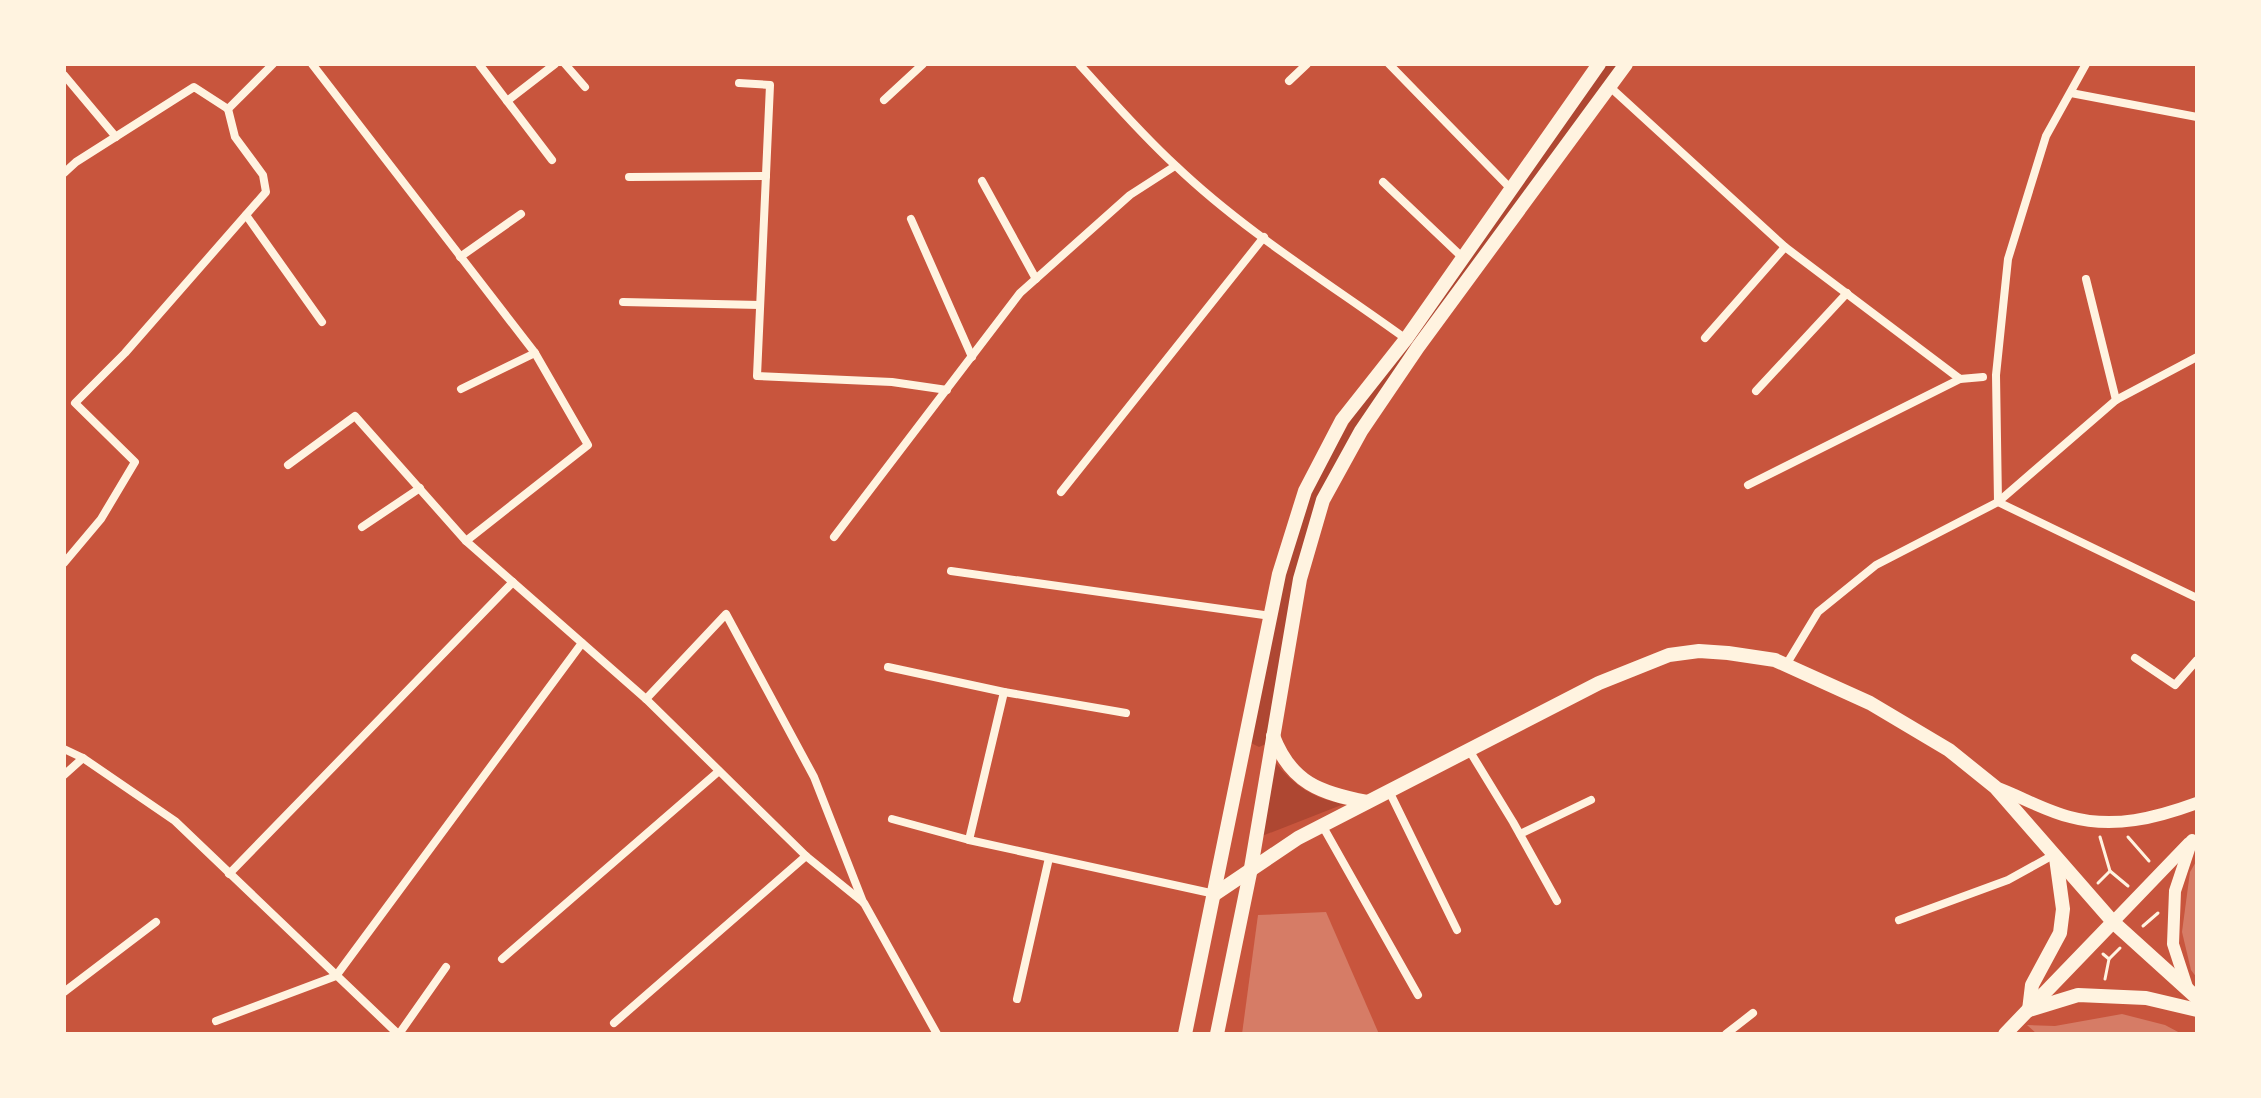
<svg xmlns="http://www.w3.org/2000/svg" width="2261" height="1098" font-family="'Varela Round',sans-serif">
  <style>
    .green { fill: #ae4732 }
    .building { fill: #d67c66 }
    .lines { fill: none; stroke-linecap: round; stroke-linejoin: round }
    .path { stroke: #fff3e0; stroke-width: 3 }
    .minor { stroke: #fff3e0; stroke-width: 8 }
    .secondary { stroke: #fff3e0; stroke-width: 12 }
    .primary { stroke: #fff3e0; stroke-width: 14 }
  </style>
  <rect width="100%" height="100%" fill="#c8553d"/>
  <!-- green -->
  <g class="green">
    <polygon points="1606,64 1620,64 1321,495 1266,744 1259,747 1251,743 1284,569 1309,491 1354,415"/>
    <path d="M 1275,762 C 1294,786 1314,799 1344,804 L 1262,836 Z"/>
  </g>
  <!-- building -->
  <g class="building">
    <polygon points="2197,860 2197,978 2191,970 2182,932 2190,872"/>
    <polygon points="1326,912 1379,1034 1242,1034 1258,915"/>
    <polygon points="2122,1014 2165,1025 2182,1034 2037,1034 2027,1025 2055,1026"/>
  </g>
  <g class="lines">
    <!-- path -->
    <g class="path">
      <polyline points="2100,837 2110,871"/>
      <polyline points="2128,837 2149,861"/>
      <polyline points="2098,883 2110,871 2128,886"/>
      <polyline points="2143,926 2158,913"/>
      <polyline points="2103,954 2109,959 2105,979"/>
      <polyline points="2109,959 2120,948"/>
    </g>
    <!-- minor -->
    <g class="minor">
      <polyline points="312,64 535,353 588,445 466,541"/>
      <polyline points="479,64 552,160"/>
      <polyline points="565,64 585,87"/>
      <path d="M 1079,64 C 1110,98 1141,134 1176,166 C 1244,231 1330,284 1406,339"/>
      <polyline points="1389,64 1511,189"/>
      <polyline points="64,75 116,137"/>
      <polyline points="1289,81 1307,64"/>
      <polyline points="739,83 770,85 757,376 892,382 947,390"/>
      <polyline points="1610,87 1785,247 1960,379 1983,377"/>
      <polyline points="2071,93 2197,117"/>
      <polyline points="884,100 923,64"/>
      <polyline points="507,101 555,64"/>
      <polyline points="228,109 273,64"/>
      <polyline points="64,173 76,162 194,87 228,109"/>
      <polyline points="629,177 766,176"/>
      <polyline points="982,181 1036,279"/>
      <polyline points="1383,182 1463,258"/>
      <polyline points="246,215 322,322"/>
      <polyline points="911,219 972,357"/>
      <polyline points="460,257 521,214"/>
      <polyline points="2086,279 2116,400"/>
      <polyline points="623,302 760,305"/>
      <polyline points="1705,338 1785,247"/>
      <polyline points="461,389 535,353"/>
      <polyline points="1756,391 1847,293"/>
      <polyline points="288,465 355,416 466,541 646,699 806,856 864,903 937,1034"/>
      <polyline points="1748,485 1960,379"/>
      <polyline points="1061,492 1264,237"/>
      <polyline points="1998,502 1996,375 2008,259 2046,136 2086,64"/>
      <polyline points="1998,502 2197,598"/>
      <polyline points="362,527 420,488"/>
      <polyline points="834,537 1020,293 1130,195 1175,166"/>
      <polyline points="64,563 101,519 135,462 75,403 125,353 266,192 263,175 235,137 228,109"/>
      <polyline points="951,571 1271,616"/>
      <polyline points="2135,658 2175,685 2197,660"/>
      <polyline points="1786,665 1818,612 1876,565 1998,502 2116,400 2197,357"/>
      <polyline points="888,667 1004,692 1126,713"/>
      <polyline points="646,699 726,614 814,777 863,902"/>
      <polyline points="64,749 83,758 175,821 398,1034"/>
      <polyline points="1469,750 1513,822 1557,901"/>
      <polyline points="64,775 83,758"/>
      <polyline points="1389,791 1457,930"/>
      <polyline points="892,819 969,840 1215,894"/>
      <polyline points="1322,825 1418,995"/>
      <polyline points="1520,834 1591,800"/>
      <polyline points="969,840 1004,692"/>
      <polyline points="229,874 513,582"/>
      <polyline points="1899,920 2008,880 2055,854"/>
      <polyline points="502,959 719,771"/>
      <polyline points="64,992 156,922"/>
      <polyline points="1017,999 1049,858"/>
      <polyline points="216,1021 336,976 582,643"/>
      <polyline points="614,1023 806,856"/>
      <polyline points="399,1034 446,967"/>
      <polyline points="1726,1034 1753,1013"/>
    </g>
    <!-- secondary -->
    <g class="secondary">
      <path d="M 1995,787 C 2020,796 2045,811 2070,817 C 2114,829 2156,818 2197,803"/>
      <polyline points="2113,922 2189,843"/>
      <polyline points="2188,990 2173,944 2175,891 2192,840"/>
    </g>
    <!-- primary -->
    <g class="primary">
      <path d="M 1273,736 C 1291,783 1320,793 1367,802"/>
      <polyline points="2056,858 2063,909 2060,933 2032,985 2029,1010 2078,995 2146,998 2197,1010"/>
      <polyline points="1215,894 1298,838 1599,683 1669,655 1699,651 1728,653 1775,660 1870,703 1949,750 1995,787 2113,922 2197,998"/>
      <polyline points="1185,1034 1279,574 1305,491 1342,420 1406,339 1599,64"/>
      <polyline points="1217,1034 1251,868 1300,579 1323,500 1361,431 1418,347 1626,64"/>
      <polyline points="2005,1034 2113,922"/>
    </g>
  </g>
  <!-- border -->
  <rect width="2261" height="1098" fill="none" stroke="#fff3e0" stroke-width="132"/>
</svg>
